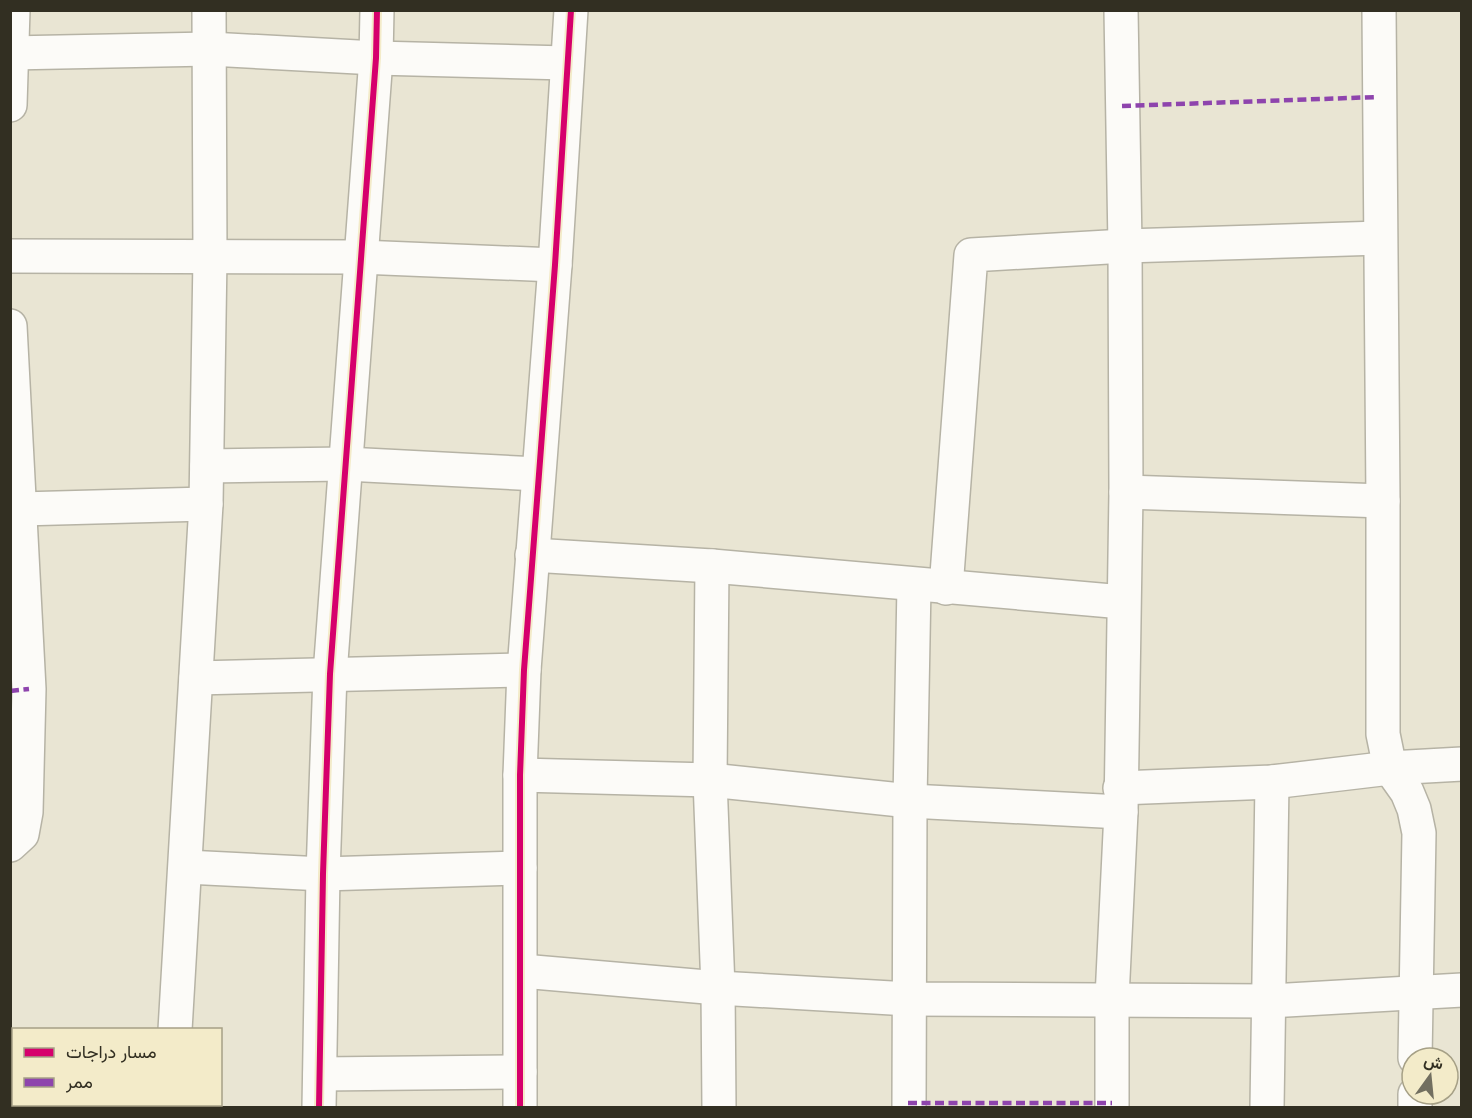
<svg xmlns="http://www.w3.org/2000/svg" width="1472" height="1118" font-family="'Noto Serif',Vazirmatn,serif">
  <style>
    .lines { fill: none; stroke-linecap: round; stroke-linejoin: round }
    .minor-casing { stroke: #b6b3a5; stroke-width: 36 }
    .minor { stroke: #fcfbf8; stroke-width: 33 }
    .quiet { stroke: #8e44ad; stroke-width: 4.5; stroke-dasharray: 9 4.5; stroke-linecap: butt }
    .cycleway-casing { stroke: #f3ebc9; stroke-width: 10 }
    .cycleway { stroke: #d6006c; stroke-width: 6 }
  </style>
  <rect width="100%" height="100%" fill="#e9e5d3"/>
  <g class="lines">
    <!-- minor casing -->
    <g class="minor-casing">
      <g id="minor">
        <polyline points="1379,10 1383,501 1383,734 1390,768 1407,792 1414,809 1419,833 1415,1058"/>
        <polyline points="10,53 210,49 376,58 567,63"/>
        <polyline points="10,105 13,10"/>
        <polyline points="10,256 360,257 555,265"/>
        <polyline points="10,326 29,689 26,812 22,834 10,845"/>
        <polyline points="207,466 346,464 538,474"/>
        <polyline points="1126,492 1383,501"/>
        <polyline points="20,509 206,504"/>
        <polyline points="532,555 712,566 1123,602"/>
        <polyline points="712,566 710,780 718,988 719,1108"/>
        <polyline points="946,588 971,255 1125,246 1380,238"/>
        <polyline points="196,678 524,670"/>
        <polyline points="520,775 710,780 910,801 1121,812"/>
        <polyline points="1120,788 1272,782 1390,768 1462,764"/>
        <polyline points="186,867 323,874 520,868"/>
        <polyline points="522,971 718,988 909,999 1269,1001 1462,990"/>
        <polyline points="175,1030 206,504 210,257 209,10"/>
        <polyline points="10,1046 14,1046"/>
        <polyline points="320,1074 520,1072"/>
        <polyline points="173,1108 173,1104"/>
        <polyline points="319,1108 323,874 330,674 376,58 377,10"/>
        <polyline points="520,1108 520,775 524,670 555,265 571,10"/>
        <polyline points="909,1108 910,801 914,585"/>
        <polyline points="1112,1108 1112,998 1121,812 1126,492 1125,246 1121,10"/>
        <polyline points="1267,1108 1272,782"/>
        <polyline points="1415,1108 1415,1094"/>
      </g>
    </g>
    <!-- minor -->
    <use href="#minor" class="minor"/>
    <!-- quiet -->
    <g class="quiet">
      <polyline points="1122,106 1378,97"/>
      <polyline points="10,691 29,689"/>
      <polyline points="908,1103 1112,1103"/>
    </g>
    <!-- cycleway casing -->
    <g class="cycleway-casing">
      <g id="cycleway">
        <polyline points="319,1108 323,874 330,674 376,58 377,10"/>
        <polyline points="520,1108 520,775 524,670 555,265 571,10"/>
      </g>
    </g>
    <!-- cycleway -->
    <use href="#cycleway" class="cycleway"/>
  </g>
  <!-- border -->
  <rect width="1472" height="1118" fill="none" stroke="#322f22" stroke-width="24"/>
  <!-- legend -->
  <rect x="12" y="1028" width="210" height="78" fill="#f3ebc9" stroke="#a6a086" stroke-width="1.5"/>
  <rect x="24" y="1048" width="30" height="9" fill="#d6006c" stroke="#a6a086" stroke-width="1.5"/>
  <text x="66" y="1058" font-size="18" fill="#322f22">مسار دراجات</text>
  <rect x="24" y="1078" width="30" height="9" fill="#8e44ad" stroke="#a6a086" stroke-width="1.5"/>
  <text x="66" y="1088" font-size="18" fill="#322f22">ممر</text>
  <!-- north arrow -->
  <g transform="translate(1430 1076) rotate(15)"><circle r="28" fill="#f3ebc9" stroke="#a6a086" stroke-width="1.5"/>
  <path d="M0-4.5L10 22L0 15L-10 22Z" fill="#726f60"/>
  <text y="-9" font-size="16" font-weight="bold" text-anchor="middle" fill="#322f22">ش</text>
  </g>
</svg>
